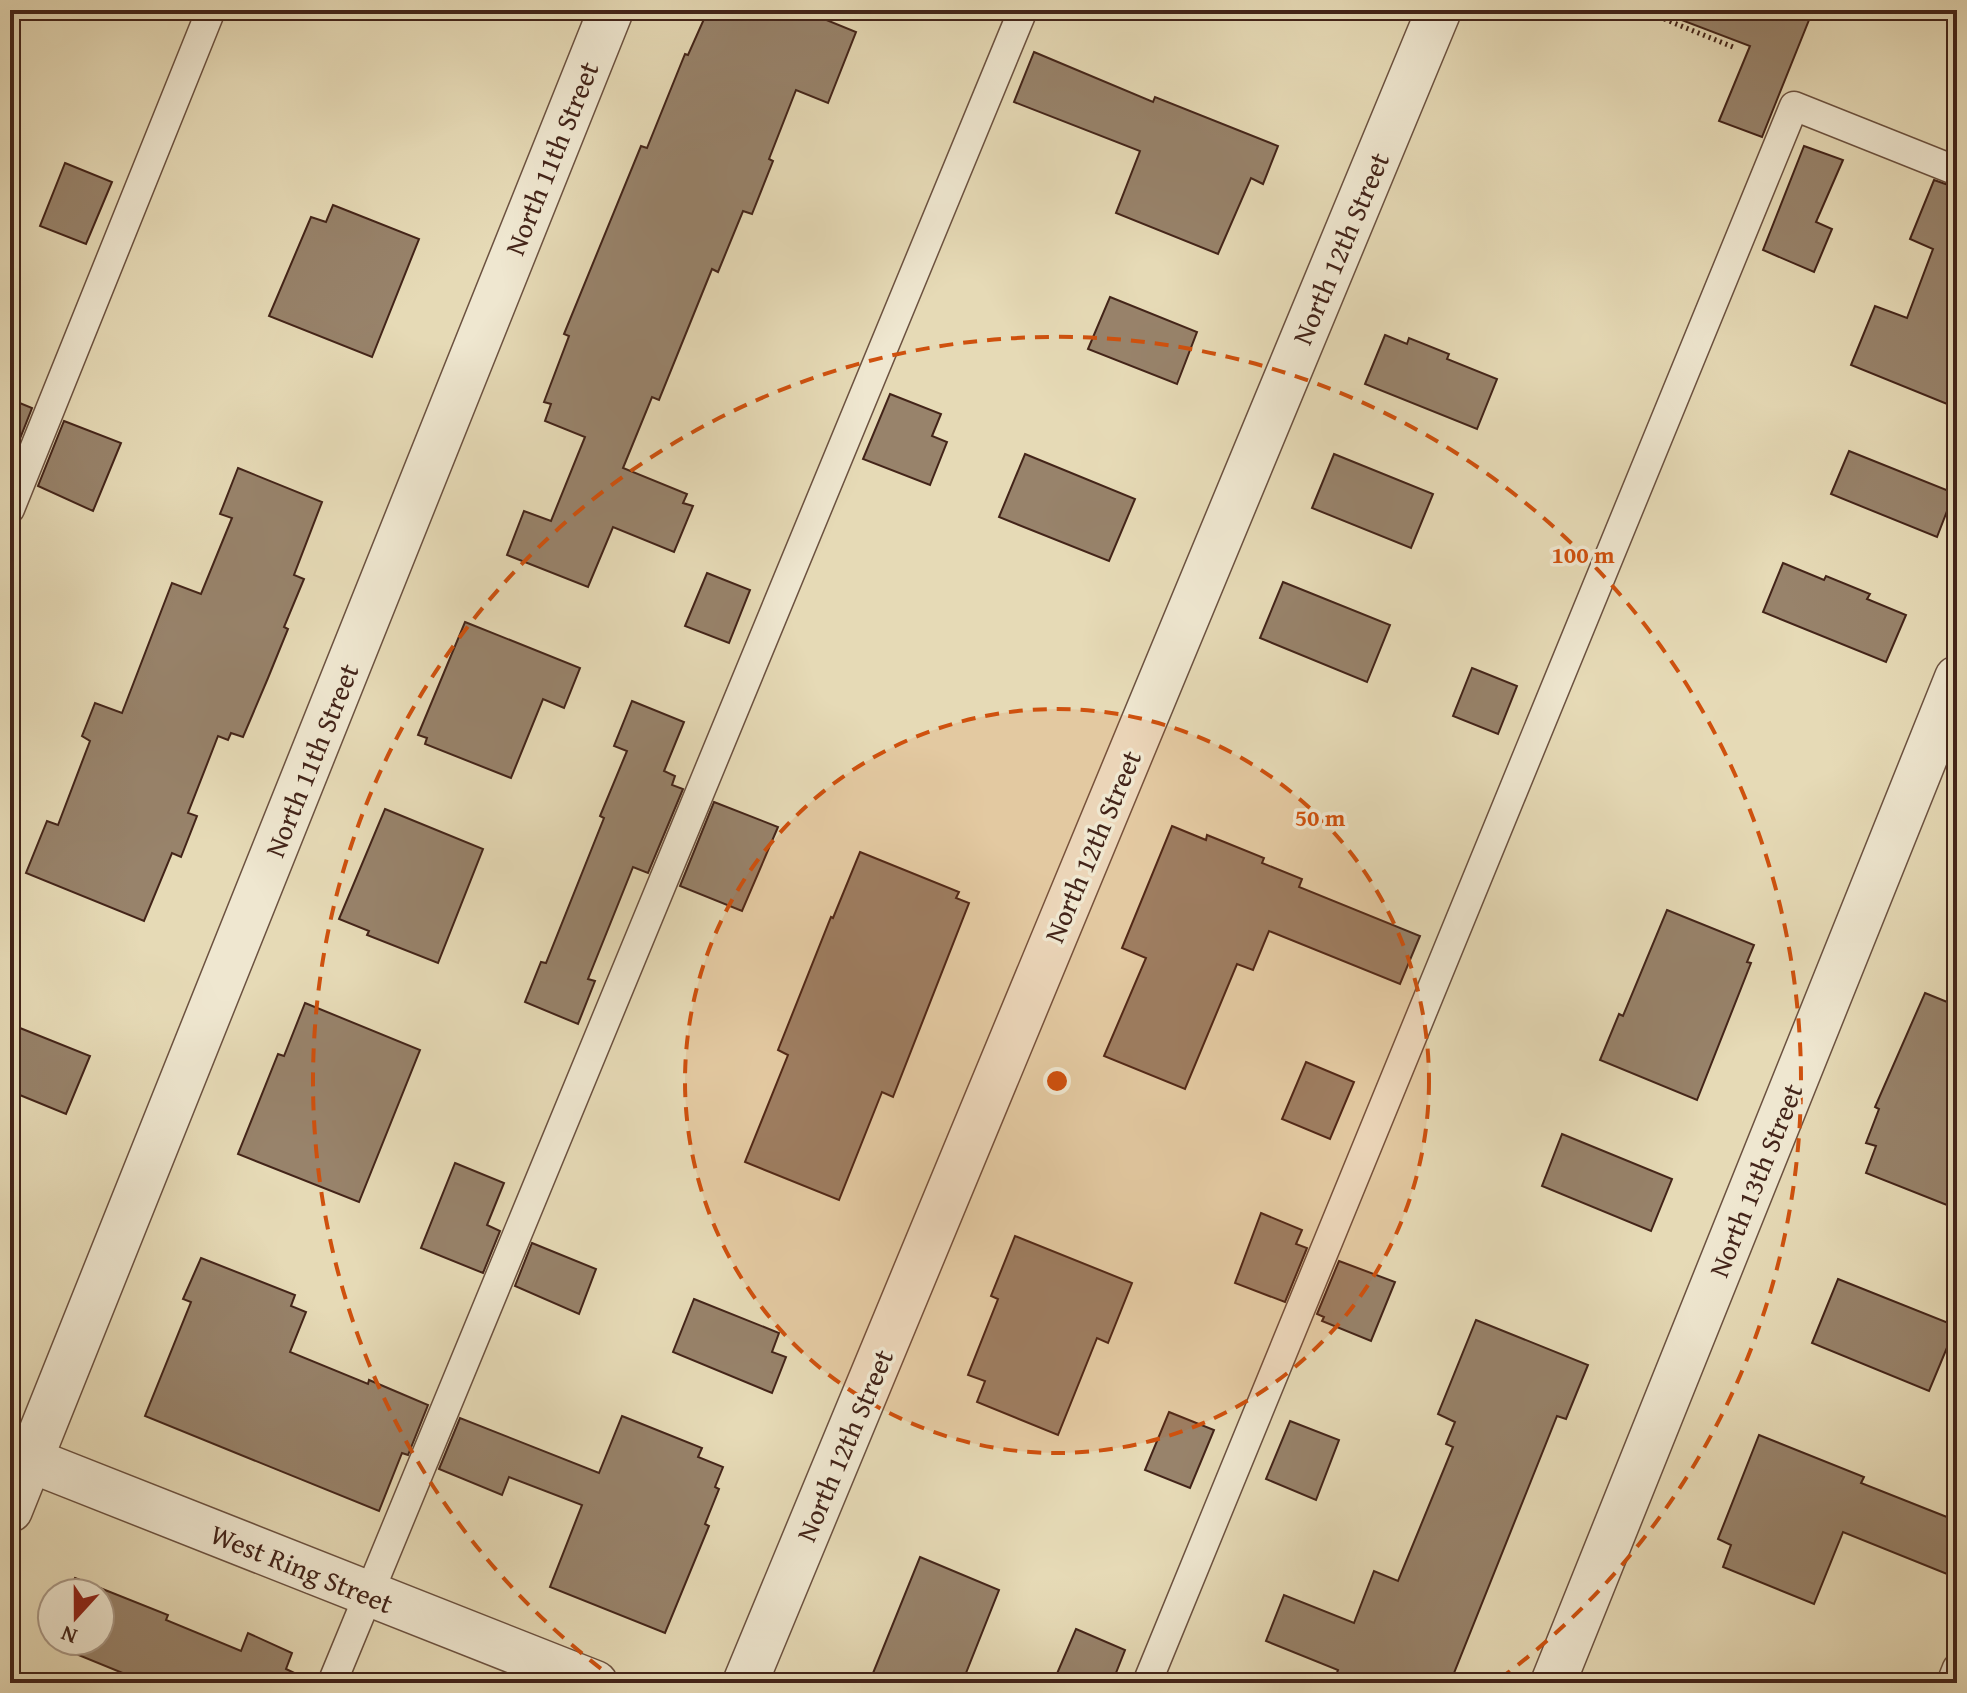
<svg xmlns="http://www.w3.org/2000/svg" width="1967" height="1693" font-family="'Gentium Book Plus',serif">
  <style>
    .building { fill: #98836b; stroke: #432419; stroke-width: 2 }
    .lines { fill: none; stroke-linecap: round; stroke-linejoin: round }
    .lane-casing { stroke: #6c5240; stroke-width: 31 }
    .street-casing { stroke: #6c5240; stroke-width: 47 }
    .path { stroke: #432419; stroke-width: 5; stroke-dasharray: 2 4; stroke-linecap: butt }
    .lane { stroke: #efe7d0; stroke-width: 28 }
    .street { stroke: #efe7d0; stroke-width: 44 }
    .ring { fill: none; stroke: #cf510e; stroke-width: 4; stroke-dasharray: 14 10 }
    .labels { text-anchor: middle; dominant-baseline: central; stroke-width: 7; stroke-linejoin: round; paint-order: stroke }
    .street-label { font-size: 28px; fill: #432419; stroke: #efe7d0 }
    .centre { fill: #cf510e; stroke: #efe7d0; stroke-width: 4 }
    .ring-label { font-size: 24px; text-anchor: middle; font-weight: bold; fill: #cf510e; stroke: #efe7d0; stroke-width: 7; stroke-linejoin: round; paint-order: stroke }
  </style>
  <rect width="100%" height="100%" fill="#e6dab6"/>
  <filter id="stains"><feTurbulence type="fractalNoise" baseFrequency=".0025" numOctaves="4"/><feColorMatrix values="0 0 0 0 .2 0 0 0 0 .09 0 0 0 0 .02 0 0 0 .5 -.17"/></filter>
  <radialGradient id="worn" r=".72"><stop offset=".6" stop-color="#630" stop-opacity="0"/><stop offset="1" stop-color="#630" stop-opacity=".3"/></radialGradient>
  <!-- building -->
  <g class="building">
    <polygon points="708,10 802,10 856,32 828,103 796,90 769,159 773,161 752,214 743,211 718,272 712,269 659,400 652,397 623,468 687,494 683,503 693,506 674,552 613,527 588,587 507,555 524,511 551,521 585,437 545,421 551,404 544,402 569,336 564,334 641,146 647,148 685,54 688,55"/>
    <polygon points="1664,10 1813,10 1762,137 1719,121 1750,46 1663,13"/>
    <polygon points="1034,52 1153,102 1155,97 1278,146 1263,184 1251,178 1218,254 1116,213 1140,151 1014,102"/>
    <polygon points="1804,146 1843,160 1816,222 1832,229 1814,272 1763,250"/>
    <polygon points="65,163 112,182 86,244 40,226"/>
    <polygon points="1934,180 1957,188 1957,408 1851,365 1875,306 1907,318 1933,249 1910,239"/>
    <polygon points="333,205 419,239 372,357 269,316 311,217 326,222"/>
    <polygon points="1110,297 1197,332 1177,384 1088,349"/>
    <polygon points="1385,335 1407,344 1409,338 1449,354 1447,359 1497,379 1477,429 1365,384"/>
    <polygon points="890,394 941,414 932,436 947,442 930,485 863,459"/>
    <polygon points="10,399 32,408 10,464"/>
    <polygon points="64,421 121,443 93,511 38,486"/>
    <polygon points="1849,451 1954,493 1937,537 1831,494"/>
    <polygon points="1025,454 1135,499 1109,561 999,517"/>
    <polygon points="1334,454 1433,494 1411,548 1312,508"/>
    <polygon points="238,468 322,502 294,575 304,579 284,627 288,629 268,678 243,737 231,733 228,740 218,736 188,813 197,816 181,857 172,853 144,921 26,873 47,821 58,825 90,741 82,736 95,703 122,713 172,583 201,594 232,518 220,514"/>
    <polygon points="1783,563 1824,580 1826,576 1870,594 1867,599 1906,615 1886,662 1763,612"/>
    <polygon points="707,573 750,590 729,643 685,626"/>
    <polygon points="1283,582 1390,625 1367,682 1260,638"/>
    <polygon points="465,622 580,668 564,708 543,699 511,778 425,744 427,738 418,735"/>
    <polygon points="1472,668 1517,686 1498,734 1453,716"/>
    <polygon points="632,701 684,722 664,771 675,776 672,785 683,789 648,873 633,867 588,979 595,981 578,1024 525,1002 541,962 546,963 604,818 600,816 627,751 614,746"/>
    <polygon points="714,802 778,827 742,911 680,886"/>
    <polygon points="385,809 483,849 438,963 367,935 369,931 339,919"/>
    <polygon points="1172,826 1206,840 1207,835 1264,858 1262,863 1302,879 1299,887 1420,936 1400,984 1269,931 1253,970 1237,964 1185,1089 1104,1056 1146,958 1122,948"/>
    <polygon points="860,852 959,892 956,898 969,903 893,1097 882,1092 839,1200 745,1162 788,1055 778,1050 831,917 833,918"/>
    <polygon points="1667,910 1754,945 1747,962 1751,963 1697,1100 1600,1060 1619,1014 1623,1016"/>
    <polygon points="1925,993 1957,1006 1957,1209 1866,1173 1876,1146 1866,1143 1879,1109 1875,1107"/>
    <polygon points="305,1003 420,1050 359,1202 238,1154 278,1054 284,1056"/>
    <polygon points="10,1024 90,1056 66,1114 10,1091"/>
    <polygon points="1306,1062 1354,1082 1330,1139 1282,1119"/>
    <polygon points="1562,1134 1672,1179 1651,1231 1542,1186"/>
    <polygon points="455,1163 504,1183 487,1225 500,1231 483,1273 421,1248"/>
    <polygon points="1261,1213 1302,1230 1296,1244 1307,1248 1285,1302 1235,1283"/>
    <polygon points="1015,1236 1132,1283 1108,1343 1097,1338 1058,1435 977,1402 985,1381 968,1375 998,1299 991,1296"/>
    <polygon points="532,1243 596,1269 579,1314 515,1286"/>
    <polygon points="201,1258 295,1295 291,1306 306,1312 290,1352 368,1384 369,1380 428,1405 408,1455 402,1453 379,1511 145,1416 191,1302 183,1299"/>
    <polygon points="1339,1261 1395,1282 1371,1341 1322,1321 1324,1317 1317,1314"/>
    <polygon points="1838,1279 1956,1326 1929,1391 1812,1343"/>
    <polygon points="694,1299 779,1333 772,1352 786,1357 772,1393 673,1352"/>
    <polygon points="1476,1320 1588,1365 1566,1419 1557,1416 1450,1683 1333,1683 1338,1670 1266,1641 1284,1595 1354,1623 1374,1571 1398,1581 1453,1447 1446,1444 1455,1422 1438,1414"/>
    <polygon points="1169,1412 1214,1430 1190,1488 1145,1470"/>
    <polygon points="622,1416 702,1448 698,1457 723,1467 715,1487 719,1489 705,1524 709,1526 665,1633 550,1587 582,1505 509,1477 502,1495 439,1469 460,1418 599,1473"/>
    <polygon points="1290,1421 1339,1440 1316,1500 1266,1479"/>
    <polygon points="1759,1435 1864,1477 1861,1483 1957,1521 1957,1578 1843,1532 1814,1604 1723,1567 1731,1545 1718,1539"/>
    <polygon points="920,1557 999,1590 962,1683 869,1683"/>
    <polygon points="75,1578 168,1615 166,1620 241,1651 248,1633 292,1653 286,1669 315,1683 147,1683 49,1643 52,1635 52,1641 100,1641 100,1593 69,1593"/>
    <polygon points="1076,1629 1125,1650 1112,1683 1053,1683"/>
  </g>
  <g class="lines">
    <!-- lane casing -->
    <g class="lane-casing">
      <g id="lane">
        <polyline points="10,509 211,10"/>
        <polyline points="332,1683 1023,10"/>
        <polyline points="1147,1683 1794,106 1957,171"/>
        <polyline points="1951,1683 1957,1668"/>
      </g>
    </g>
    <!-- street casing -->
    <g class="street-casing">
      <g id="street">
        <polyline points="10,1452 595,1683"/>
        <polyline points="10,1510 611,10"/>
        <polyline points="745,1683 1439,10"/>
        <polyline points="1553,1683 1957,678"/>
      </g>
    </g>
    <!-- path -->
    <polyline class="path" points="1642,10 1733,47"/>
    <!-- lane -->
    <use href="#lane" class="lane"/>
    <!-- street -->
    <use href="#street" class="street"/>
  </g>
  <!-- distance rings -->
  <circle cx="1057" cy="1081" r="372" fill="#cf510e" fill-opacity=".12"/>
  <g class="ring">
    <circle cx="1057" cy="1081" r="372"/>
    <path d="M620 1683A744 744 0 1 1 1494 1683"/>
  </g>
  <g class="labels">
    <!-- street labels -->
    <g class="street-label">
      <text transform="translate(551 158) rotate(-68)">North 11th Street</text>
      <text transform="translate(1340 248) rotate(-67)">North 12th Street</text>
      <text transform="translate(311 760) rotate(-68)">North 11th Street</text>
      <text transform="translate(1092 846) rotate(-67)">North 12th Street</text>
      <text transform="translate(1755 1180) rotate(-68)">North 13th Street</text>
      <text transform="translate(844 1445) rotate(-67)">North 12th Street</text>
      <text transform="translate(302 1568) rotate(22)">West Ring Street</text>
    </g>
  </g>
  <circle cx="1057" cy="1081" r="12" class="centre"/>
  <g class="ring-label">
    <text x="1583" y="563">100 m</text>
    <text x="1320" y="826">50 m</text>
  </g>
  <!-- margin -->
  <rect width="1967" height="1693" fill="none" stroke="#e6dab6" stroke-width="40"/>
  <rect x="12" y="12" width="1943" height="1669" fill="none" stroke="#432419" stroke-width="4"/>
  <rect x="20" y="20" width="1927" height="1653" fill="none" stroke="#432419" stroke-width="2"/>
  <!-- north arrow -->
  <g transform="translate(76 1617) rotate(201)"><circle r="38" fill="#efe7d0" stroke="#aa9987" stroke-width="2"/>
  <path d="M0-6L14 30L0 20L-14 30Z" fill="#8f2418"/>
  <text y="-12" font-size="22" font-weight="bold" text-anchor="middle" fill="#432419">N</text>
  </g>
  <rect width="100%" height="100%" filter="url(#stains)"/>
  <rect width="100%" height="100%" fill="url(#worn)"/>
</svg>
